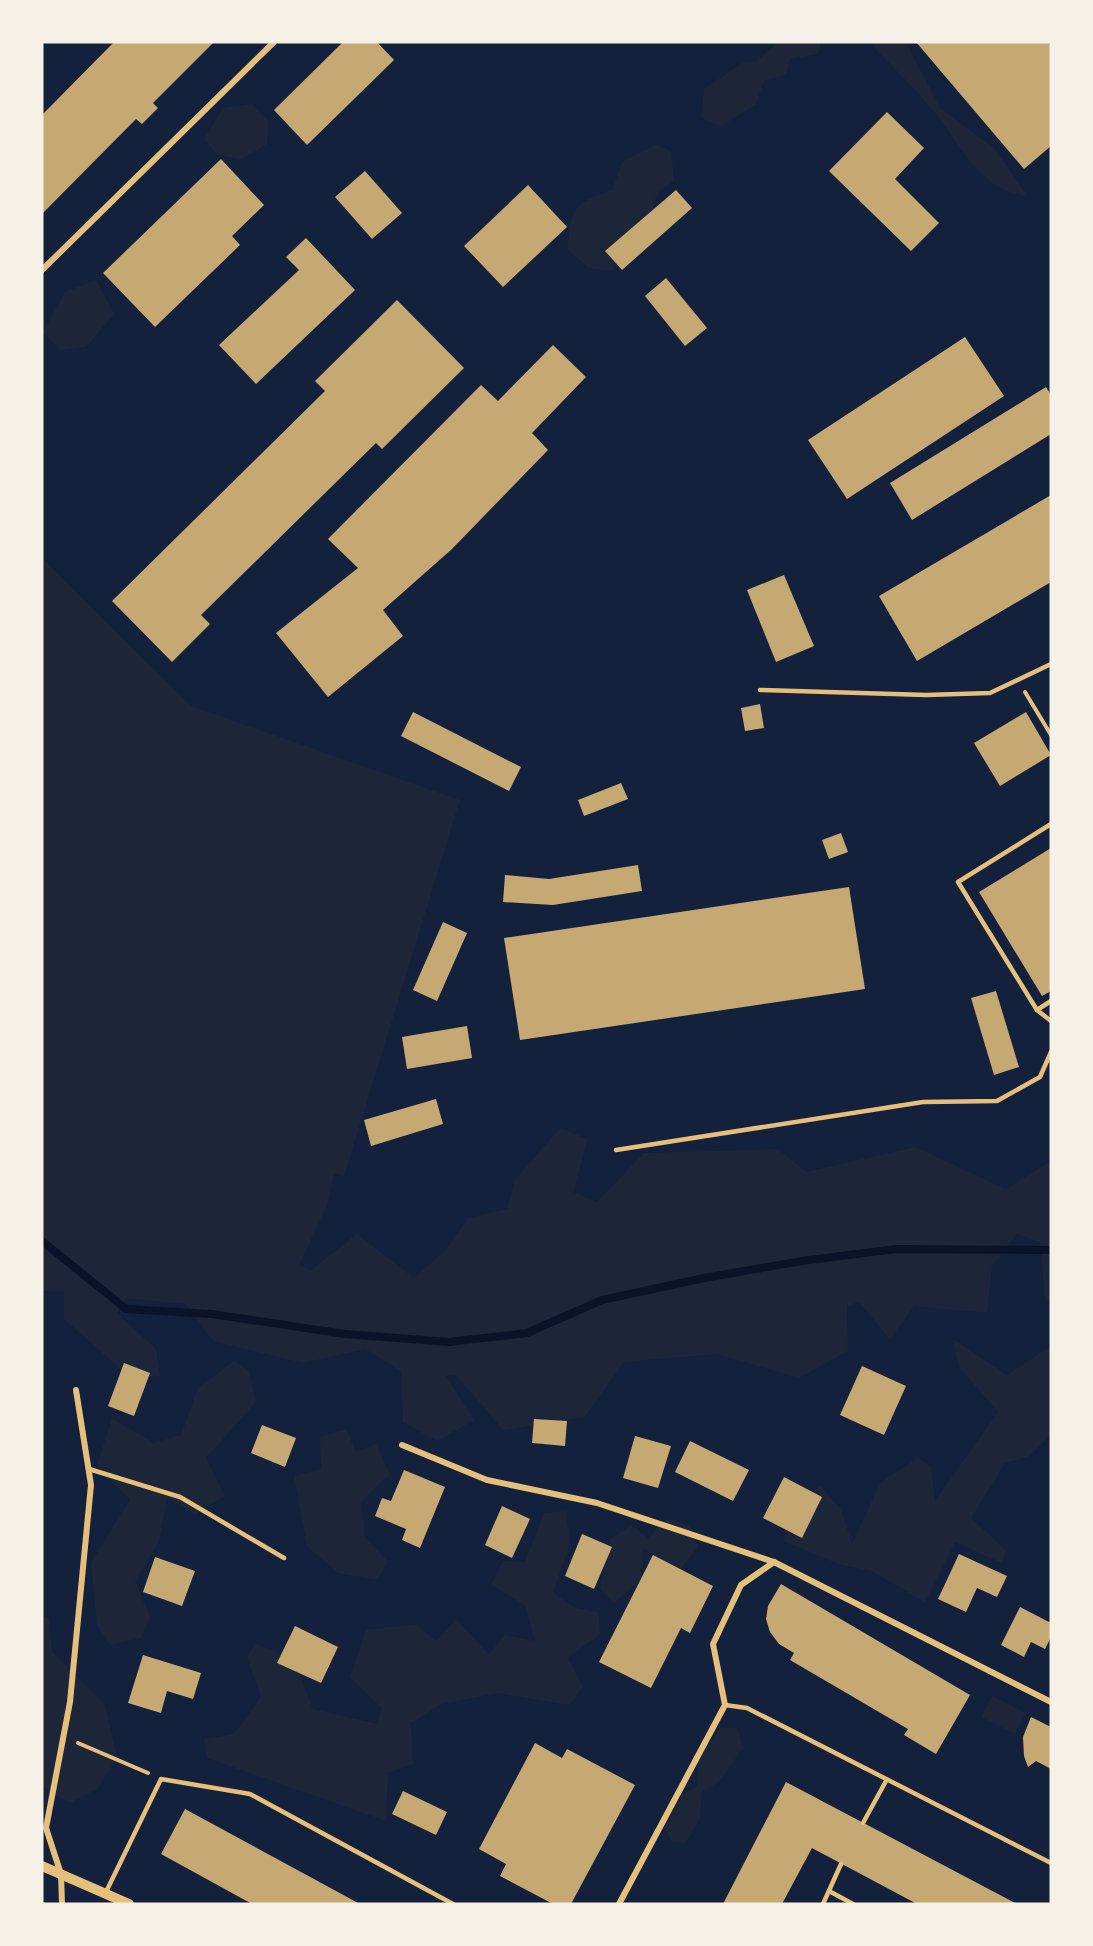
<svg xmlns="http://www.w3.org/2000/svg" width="1093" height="1946" font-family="Overpass,sans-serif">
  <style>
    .green { fill: #1d2539 }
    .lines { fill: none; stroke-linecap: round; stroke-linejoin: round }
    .stream { stroke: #0b132b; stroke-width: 8 }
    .building { fill: #c6a872 }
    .path { stroke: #e5c07b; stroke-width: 4 }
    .service { stroke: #e5c07b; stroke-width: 4.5 }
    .minor { stroke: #e5c07b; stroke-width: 6 }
    .tertiary { stroke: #e5c07b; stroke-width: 10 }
  </style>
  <rect width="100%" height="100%" fill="#14213d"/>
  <!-- green -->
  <g class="green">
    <polygon points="778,42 821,42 818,54 790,59 786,74 764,81 756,104 721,126 701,118 704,89 742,63 757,61"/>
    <path d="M 873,42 L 906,42 L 940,108 L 995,149 L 1027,196 C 975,189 962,143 931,108 C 914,88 895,69 876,50 Z"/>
    <polygon points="252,104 268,121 267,144 242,159 217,155 204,139 223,108"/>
    <path d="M 656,145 L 671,151 L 674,181 L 657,193 L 647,231 L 630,238 L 613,271 L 589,268 L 568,250 C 570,206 574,205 613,189 L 622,162 Z"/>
    <polygon points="96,280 114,314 86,347 61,350 43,332 65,292"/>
    <polygon points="42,558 191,706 460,800 344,1176 334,1173 328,1203 299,1265 311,1270 357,1234 414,1278 445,1251 468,1218 507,1209 515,1180 560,1128 588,1139 573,1192 597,1202 644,1153 778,1149 807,1172 915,1147 1006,1189 1051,1161 1051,1302 1045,1300 1040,1242 1017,1234 992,1266 987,1313 914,1306 890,1339 859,1302 847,1306 848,1351 799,1378 717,1354 624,1362 585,1417 503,1430 456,1375 446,1376 474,1420 437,1441 403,1422 401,1371 365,1349 303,1363 213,1341 186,1304 126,1298 117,1313 156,1349 160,1376 131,1378 64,1319 64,1291 42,1291"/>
    <polygon points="953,1339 1007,1375 1051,1346 1051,1435 1028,1457 1005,1463 971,1518 1006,1550 1002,1563 955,1542 925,1602 872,1571 838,1564 784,1541 787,1509 820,1486 841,1509 852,1544 880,1483 918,1458 931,1466 935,1501 998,1412 959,1367"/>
    <polygon points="234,1361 249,1371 256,1402 206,1458 225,1496 195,1514 167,1498 159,1542 135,1581 150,1617 141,1638 110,1645 97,1625 91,1563 130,1499 97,1466 112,1418 153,1443 181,1435 198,1388"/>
    <polygon points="346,1429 356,1452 376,1444 390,1474 361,1502 365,1537 388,1562 377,1580 338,1573 307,1546 294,1476 321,1469 320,1437"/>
    <path d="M 566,1511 L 570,1544 L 553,1593 L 574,1607 L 599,1613 L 600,1634 L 568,1658 L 583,1687 L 569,1705 L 498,1693 L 442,1704 L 411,1723 L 413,1764 L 388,1773 L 386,1821 L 207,1758 L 204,1739 L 234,1734 L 261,1697 L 247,1657 L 255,1644 C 298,1656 298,1671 313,1709 L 377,1724 L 382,1708 L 350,1678 L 366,1630 L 416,1624 L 436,1641 L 456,1619 L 489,1654 L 505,1635 L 535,1641 L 525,1605 L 491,1585 L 503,1561 L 525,1562 L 544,1513 Z"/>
    <polygon points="667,1519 689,1525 698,1547 679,1571 643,1548 641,1580 614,1603 600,1589 611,1538 632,1525 648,1538"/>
    <polygon points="42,1616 49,1618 52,1652 105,1705 117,1758 97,1789 70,1803 42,1786"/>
    <polygon points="992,1696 1026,1713 1015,1734 981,1717"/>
    <polygon points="720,1728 737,1728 743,1748 719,1782 702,1791 700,1818 686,1843 672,1842 664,1828 682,1795 697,1786 699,1760"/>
  </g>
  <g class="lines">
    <!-- stream -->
    <polyline class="stream" points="42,1241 126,1309 212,1314 345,1334 449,1342 527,1333 602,1300 704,1278 802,1261 896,1249 1051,1250"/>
  </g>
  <!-- building -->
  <g class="building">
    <polygon points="114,42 214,42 153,103 158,108 142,124 136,119 42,214 42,115"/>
    <polygon points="343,42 377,42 394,60 307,145 274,110"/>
    <polygon points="916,42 1048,42 1051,46 1051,146 1024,169"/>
    <polygon points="887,112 924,148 895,179 939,223 911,251 829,171"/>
    <polygon points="221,159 264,205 232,236 240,245 155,327 103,273"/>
    <polygon points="365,171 402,213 372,239 335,197"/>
    <polygon points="528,185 567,227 503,287 464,246"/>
    <polygon points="676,190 692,208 622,270 605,251"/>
    <polygon points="306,238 355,290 256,384 219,345 299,270 286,257"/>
    <polygon points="666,278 707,328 685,346 645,296"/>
    <polygon points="397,300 464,368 382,449 376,443 201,615 210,624 172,662 112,601 325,391 315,381"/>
    <polygon points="965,337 1004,396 847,499 808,440"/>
    <polygon points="553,345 586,377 532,433 548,450 452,549 383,610 403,636 328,697 276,633 358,568 328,539 481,385 498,401"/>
    <polygon points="1046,387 1051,395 1051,434 912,520 890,483"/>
    <polygon points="1051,495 1051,582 917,661 879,596"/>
    <polygon points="784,575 814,646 776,662 747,590"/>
    <polygon points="760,704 764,728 745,731 741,708"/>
    <polygon points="413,712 521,767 509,791 401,736"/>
    <polygon points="1026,712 1051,755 1000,786 974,743"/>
    <polygon points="621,783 628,799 584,816 578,800"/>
    <polygon points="841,833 848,852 829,859 822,840"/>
    <polygon points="1051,848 1051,991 1042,996 979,892"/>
    <polygon points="638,865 642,891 553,905 503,902 505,875 549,879"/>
    <polygon points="849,887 865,989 520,1040 504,938"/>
    <polygon points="443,922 467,933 437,1001 413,990"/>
    <polygon points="996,991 1019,1067 994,1075 971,998"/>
    <polygon points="467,1026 472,1058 407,1069 402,1037"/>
    <polygon points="436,1099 443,1124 371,1146 364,1120"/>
    <polygon points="124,1363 150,1373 134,1416 108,1406"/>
    <polygon points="862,1366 906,1386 884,1435 840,1415"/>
    <polygon points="534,1419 567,1421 565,1446 532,1443"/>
    <polygon points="262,1425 296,1438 285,1467 251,1453"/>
    <polygon points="635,1436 671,1446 658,1488 623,1478"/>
    <polygon points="690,1441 749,1470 733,1501 675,1472"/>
    <polygon points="404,1470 445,1487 420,1548 402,1540 406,1529 375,1516 382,1498 391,1501"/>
    <polygon points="784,1477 822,1497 802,1538 763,1518"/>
    <polygon points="502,1506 530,1519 512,1558 485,1545"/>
    <polygon points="582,1534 612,1547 594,1589 565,1576"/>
    <polygon points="959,1554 1007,1576 997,1597 977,1588 966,1612 938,1599"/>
    <polygon points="653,1555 713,1586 690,1633 681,1628 651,1688 599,1662"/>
    <polygon points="155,1557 195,1571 182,1606 143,1592"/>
    <polygon points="781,1584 970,1695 936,1754 904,1735 908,1729 790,1660 794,1653 779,1644 770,1632 766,1619 768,1606"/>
    <polygon points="1020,1607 1051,1623 1051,1637 1045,1649 1031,1642 1024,1657 1001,1645"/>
    <polygon points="295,1626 338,1647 321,1683 277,1663"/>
    <polygon points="143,1655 201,1673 193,1699 167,1691 161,1713 128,1703"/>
    <polygon points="1031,1717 1051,1727 1051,1769 1036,1761 1028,1767 1024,1756 1023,1737"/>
    <polygon points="535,1743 562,1758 567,1749 635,1785 571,1904 553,1904 500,1876 506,1864 479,1849"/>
    <polygon points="786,1782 1017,1904 917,1904 812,1848 782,1904 723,1904"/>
    <polygon points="403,1791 447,1812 436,1835 392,1814"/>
    <polygon points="185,1809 360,1904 252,1904 161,1854"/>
  </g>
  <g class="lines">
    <!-- path -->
    <g class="path">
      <polyline points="1025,692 1051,735"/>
      <polyline points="78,1743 148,1773"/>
      <polyline points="42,1904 43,1904"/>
    </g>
    <!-- service -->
    <g class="service">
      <polyline points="760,690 926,695 990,693 1051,664"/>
      <polyline points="1051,824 958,882 1037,1010 1051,1021"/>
      <polyline points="1037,1010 1051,1001"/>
      <polyline points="616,1150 923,1102 997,1101 1040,1077 1051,1052"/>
      <polyline points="89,1469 180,1497 284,1558"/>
      <polyline points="725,1705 747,1708 1051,1863"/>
      <polyline points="863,1823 886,1781"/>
      <polyline points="829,1891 853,1904"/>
      <polyline points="106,1892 161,1779 250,1794 453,1904"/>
      <polyline points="823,1904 841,1864"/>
    </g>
    <!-- minor -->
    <g class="minor">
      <polyline points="42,270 274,42"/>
      <polyline points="402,1445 487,1480 597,1503 774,1562 1051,1702"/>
      <polyline points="62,1904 61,1874 46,1828 70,1702 91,1485 76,1390"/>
      <polyline points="619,1904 725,1705 713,1644 741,1585 774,1562"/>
    </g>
    <!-- tertiary -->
    <polyline class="tertiary" points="42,1866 129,1904"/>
  </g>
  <!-- border -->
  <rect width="1093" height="1946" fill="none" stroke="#f6f1e7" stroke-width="87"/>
</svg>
